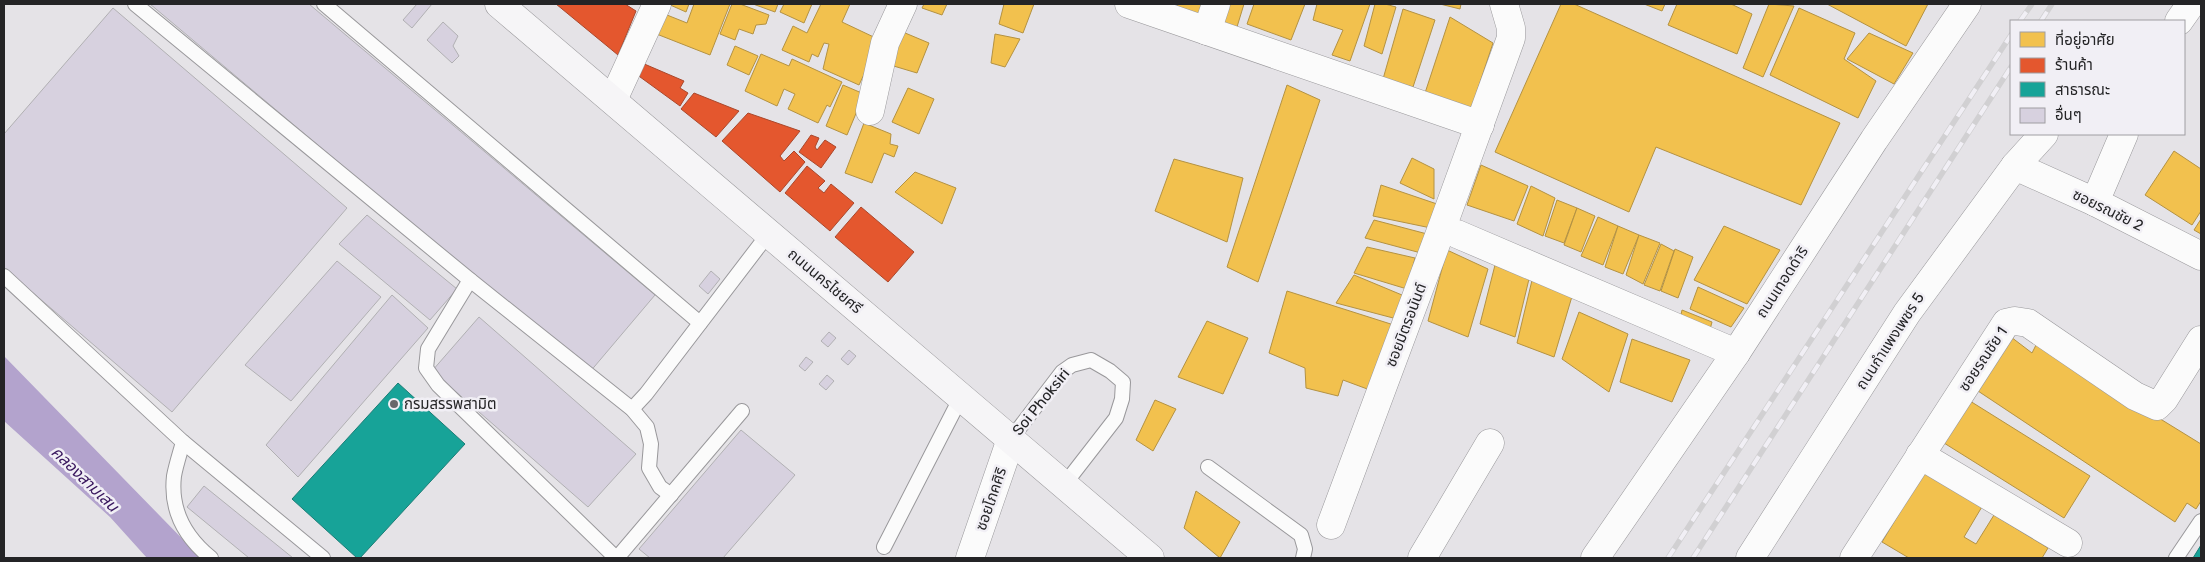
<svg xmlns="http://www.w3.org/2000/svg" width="2205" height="562" font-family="Rubik,'Noto Sans Thai',sans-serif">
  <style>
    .water { fill: #b3a3cd }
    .homes { fill: #f2c14e; stroke: #b49242 }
    .shops { fill: #e4572e; stroke: #aa482c }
    .public { fill: #17a398; stroke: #1b7d76 }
    .building { fill: #d7d1df; stroke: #b1b0b3 }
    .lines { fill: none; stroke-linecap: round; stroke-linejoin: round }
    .service-casing { stroke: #99989b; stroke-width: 16 }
    .minor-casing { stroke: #99989b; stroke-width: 29 }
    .tertiary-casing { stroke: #99989b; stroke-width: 29 }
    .secondary-casing { stroke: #99989b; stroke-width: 29 }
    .service { stroke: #fbfbfb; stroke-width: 14 }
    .minor { stroke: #fbfbfb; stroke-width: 28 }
    .tertiary { stroke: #fbfbfb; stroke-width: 28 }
    .secondary { stroke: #f6f5f7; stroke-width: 28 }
    .rail-casing { stroke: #d1d0d2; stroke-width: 5.5 }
    .rail { stroke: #f1eff5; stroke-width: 4; stroke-dasharray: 11; stroke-linecap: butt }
    .poi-dot { fill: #68676a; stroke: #f1eff5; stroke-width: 2 }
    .labels { text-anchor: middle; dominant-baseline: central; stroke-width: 5; stroke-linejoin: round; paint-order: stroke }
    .street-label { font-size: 15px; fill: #242426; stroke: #f1eff5 }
    .poi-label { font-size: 15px; fill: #242426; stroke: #f1eff5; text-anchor: start }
    .water-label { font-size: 16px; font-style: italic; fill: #38165d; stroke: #f1eff5 }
  </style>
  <rect width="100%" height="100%" fill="#e5e3e7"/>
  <!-- water -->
  <polygon class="water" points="4,356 201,558 147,558 110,517 4,421"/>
  <!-- homes -->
  <g class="homes">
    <polygon points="668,4 689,4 686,12"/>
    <polygon points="694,4 730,4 710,55 654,33 662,13 687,23"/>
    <polygon points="732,4 740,4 769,15 766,24 756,25 753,34 739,29 735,40 720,34"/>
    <polygon points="753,4 778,4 775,12"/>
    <polygon points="784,4 812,4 804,23 780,12"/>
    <polygon points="821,4 850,4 842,22 880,40 859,85 823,69 829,44 824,43 818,57 812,54 809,62 782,50 793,26 807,33"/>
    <polygon points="924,4 947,4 942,15 922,8"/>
    <polygon points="1004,4 1034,4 1023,33 999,24"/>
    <polygon points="1178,4 1206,4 1198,28 1171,18"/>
    <polygon points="1216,4 1244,4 1233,40 1207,31"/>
    <polygon points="1254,4 1305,4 1291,40 1247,24"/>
    <polygon points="1317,4 1370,4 1350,61 1332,55 1343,30 1313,20"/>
    <polygon points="1375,4 1385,4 1396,7 1382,54 1364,46"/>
    <polygon points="1440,4 1461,4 1460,9"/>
    <polygon points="1561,4 1574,4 1840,123 1801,205 1656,147 1629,212 1495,152"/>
    <polygon points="1644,4 1665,4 1662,11"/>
    <polygon points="1677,4 1731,4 1752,14 1737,54 1668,25"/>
    <polygon points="1769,4 1794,6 1763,77 1743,68"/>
    <polygon points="1827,4 1928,4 1906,46"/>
    <polygon points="1799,8 1855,33 1844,59 1876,81 1858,118 1770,75"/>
    <polygon points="1403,9 1435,20 1413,87 1383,79"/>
    <polygon points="1450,17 1493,43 1471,110 1425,93"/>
    <polygon points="898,30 929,43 917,73 887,64"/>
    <polygon points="1869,33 1913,53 1894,84 1847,59"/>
    <polygon points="995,34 1020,39 1005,67 991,63"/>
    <polygon points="735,46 758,56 749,75 727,65"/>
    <polygon points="761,54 789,66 792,59 842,82 830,107 827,105 818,123 788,109 795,94 784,89 777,106 745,91"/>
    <polygon points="843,85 871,97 857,111 847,135 826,126"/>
    <polygon points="1287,85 1320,100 1258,282 1227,267"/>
    <polygon points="908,88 934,99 919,134 892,122"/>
    <polygon points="864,123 891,134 890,144 898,146 894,157 884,153 872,183 845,173"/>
    <polygon points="2174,151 2201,169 2201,211 2192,225 2145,195"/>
    <polygon points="1412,158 1434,169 1434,199 1400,183"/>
    <polygon points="1174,159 1243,178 1227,242 1155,211"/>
    <polygon points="1481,165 1528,186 1514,221 1467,205"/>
    <polygon points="915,172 956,188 942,224 895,192"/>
    <polygon points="1381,185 1440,205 1431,228 1373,216"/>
    <polygon points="1531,186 1555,198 1543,236 1517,224"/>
    <polygon points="1557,200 1577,208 1564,243 1545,236"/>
    <polygon points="1577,208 1595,216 1581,252 1564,245"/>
    <polygon points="1598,217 1618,226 1603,265 1581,256"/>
    <polygon points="2201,219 2201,234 2194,230"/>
    <polygon points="1374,220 1431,235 1421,253 1365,238"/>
    <polygon points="1618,226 1639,235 1623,274 1605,267"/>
    <polygon points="1724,226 1780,250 1747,304 1694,280"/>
    <polygon points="1639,235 1660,243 1643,284 1626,275"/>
    <polygon points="1661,244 1674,251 1660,291 1644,285"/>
    <polygon points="1367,247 1415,258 1407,289 1354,273"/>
    <polygon points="1675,249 1693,257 1678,298 1661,291"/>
    <polygon points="1447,250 1488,269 1468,337 1428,321"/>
    <polygon points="1495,265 1529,279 1515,337 1480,324"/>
    <polygon points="1354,275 1402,295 1397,319 1336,303"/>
    <polygon points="1533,276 1573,293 1554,357 1517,343"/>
    <polygon points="1698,287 1744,308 1731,327 1690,309"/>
    <polygon points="1287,291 1397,326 1370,390 1343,380 1338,396 1306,388 1305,368 1269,353"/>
    <polygon points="1682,310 1712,322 1707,341 1678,329"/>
    <polygon points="1579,312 1628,334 1609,392 1562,359"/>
    <polygon points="1207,321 1248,338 1223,394 1178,377"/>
    <polygon points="2011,337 2032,353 2037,343 2201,444 2201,501 2196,509 2187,503 2175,522 1975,389"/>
    <polygon points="1632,339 1690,360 1672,402 1620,382"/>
    <polygon points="1155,400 1176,409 1153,451 1136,440"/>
    <polygon points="1970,401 2090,476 2064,518 1944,443"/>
    <polygon points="1925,470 1983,505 1964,537 1976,544 1994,515 2048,548 2042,558 1909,558 1882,542"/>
    <polygon points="1196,491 1240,522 1220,558 1184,528"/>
  </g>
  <!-- shops -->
  <g class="shops">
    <polygon points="556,4 625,4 636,11 618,55"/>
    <polygon points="642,63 684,81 680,88 688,93 680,106 636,74"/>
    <polygon points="694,93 739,111 716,137 681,109"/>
    <polygon points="748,113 800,131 780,156 784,161 794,151 805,162 780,192 722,141"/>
    <polygon points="811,135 819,138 815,147 817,150 825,140 836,147 821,168 799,152"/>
    <polygon points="807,166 825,181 818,188 824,193 831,184 854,203 830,231 785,193"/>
    <polygon points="861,207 914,252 888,282 835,237"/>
  </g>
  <!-- public -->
  <g class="public">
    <polygon points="398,383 465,444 360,558 357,558 292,499"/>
    <polygon points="2201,545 2201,558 2193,558"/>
  </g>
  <!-- building -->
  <g class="building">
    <polygon points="150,4 309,4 655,295 589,373"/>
    <polygon points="417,4 432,4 412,28 403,20"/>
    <polygon points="113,8 347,208 172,412 4,268 4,134"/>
    <polygon points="443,22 458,36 453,46 459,56 452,63 427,40"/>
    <polygon points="367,215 457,289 430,320 339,244"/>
    <polygon points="337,261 381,297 291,401 245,365"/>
    <polygon points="711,271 720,279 708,294 699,286"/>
    <polygon points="392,295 428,328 298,477 266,445"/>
    <polygon points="479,317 636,454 588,507 432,371"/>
    <polygon points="829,332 836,338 828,347 821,341"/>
    <polygon points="849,350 856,356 848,365 841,359"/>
    <polygon points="806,357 813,362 805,371 799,366"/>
    <polygon points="827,375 834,381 826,390 819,384"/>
    <polygon points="741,430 795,475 723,558 650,558 639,549"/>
    <polygon points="204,486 293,558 249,558 187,507"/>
  </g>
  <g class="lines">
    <!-- service casing -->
    <g class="service-casing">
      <g id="service">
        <polyline points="135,4 470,280 632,409 647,427 651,444 649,468 660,487 671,495"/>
        <polyline points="324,4 700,323"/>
        <polyline points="4,276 183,442 323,558"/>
        <polyline points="470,280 428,349 426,368 438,385 616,558"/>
        <polyline points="632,409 646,394 769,233"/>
        <polyline points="1011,439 1062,372 1072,365 1091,360 1110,371 1123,382 1122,399 1116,418 1064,485"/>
        <path d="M 183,442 C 180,453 176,465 174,476 C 170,511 185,537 211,558"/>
        <polyline points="1208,467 1301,535 1305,549 1303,558"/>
        <polyline points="884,547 961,397"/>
        <polyline points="617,558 742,411"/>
        <polyline points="2176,558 2201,521"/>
      </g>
    </g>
    <!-- minor casing -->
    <g class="minor-casing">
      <g id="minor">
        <polyline points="1129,4 1480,125"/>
        <polyline points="1207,31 1216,4"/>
        <polyline points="613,100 657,4"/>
        <polyline points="870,111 885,43 903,4"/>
        <polyline points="2015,166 2095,202 2201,256"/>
        <polyline points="2095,202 2124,134"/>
        <polyline points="1457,234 1736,353"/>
        <polyline points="1920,455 2068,543"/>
        <polyline points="1331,525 1443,225 1511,38 1511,28 1504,4"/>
        <polyline points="970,558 1011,439"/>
        <polyline points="1422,558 1490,443"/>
        <polyline points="1854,558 2006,323 2015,321 2028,323 2135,396 2157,406 2164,399 2201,340"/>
      </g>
    </g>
    <!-- tertiary casing -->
    <g class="tertiary-casing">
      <g id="tertiary">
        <polyline points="2179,21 2191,4"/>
        <polyline points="1595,558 1736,353 1874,140 1967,4"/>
        <polyline points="1750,558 1907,313 2015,166 2044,134"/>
      </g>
    </g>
    <!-- secondary casing -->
    <g class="secondary-casing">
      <polyline id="secondary" points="499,4 1150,558"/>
    </g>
    <!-- service -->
    <use href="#service" class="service"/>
    <!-- minor -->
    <use href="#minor" class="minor"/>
    <!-- tertiary -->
    <use href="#tertiary" class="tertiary"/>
    <!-- secondary -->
    <use href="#secondary" class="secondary"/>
    <!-- rail casing -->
    <g class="rail-casing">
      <g id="rail">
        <polyline points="2020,21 2032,4"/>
        <polyline points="2041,21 2052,4"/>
        <polyline points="1668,558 2011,35"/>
        <polyline points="1693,558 2011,67"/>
      </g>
    </g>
    <!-- rail -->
    <use href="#rail" class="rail"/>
  </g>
  <!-- markers -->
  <circle class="poi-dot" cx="394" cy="404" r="5"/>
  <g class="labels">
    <!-- street labels -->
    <g class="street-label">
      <text transform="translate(2108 210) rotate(26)">ซอยรณชัย 2</text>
      <text transform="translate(825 281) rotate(40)">ถนนนครไชยศรี</text>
      <text transform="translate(1782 282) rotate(-57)">ถนนเทอดดำริ</text>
      <text transform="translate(1406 325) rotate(-69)">ซอยมิตรอนันต์</text>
      <text transform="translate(1890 341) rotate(-57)">ถนนกำแพงเพชร 5</text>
      <text transform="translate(1983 359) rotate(-56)">ซอยรณชัย 1</text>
      <text transform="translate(1041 402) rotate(-51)">Soi Phoksiri</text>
      <text transform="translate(991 499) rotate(-71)">ซอยโภคศิริ</text>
    </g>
    <!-- poi labels -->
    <g class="poi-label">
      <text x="404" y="404">กรมสรรพสามิต</text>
    </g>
    <!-- water labels -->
    <g class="water-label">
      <text transform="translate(85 479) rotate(44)">คลองสามเสน</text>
    </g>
  </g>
  <!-- border -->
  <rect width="2205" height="562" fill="none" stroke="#242426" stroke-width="10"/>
  <!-- legend -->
  <rect x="2010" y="20" width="175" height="115" fill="#f1eff5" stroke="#9f9ea2"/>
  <rect x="2020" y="32" width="25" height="15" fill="#f2c14e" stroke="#9f9ea2"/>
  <text x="2055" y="45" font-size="15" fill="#242426">ที่อยู่อาศัย</text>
  <rect x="2020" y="58" width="25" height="15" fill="#e4572e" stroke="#9f9ea2"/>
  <text x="2055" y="70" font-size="15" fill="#242426">ร้านค้า</text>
  <rect x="2020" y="82" width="25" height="15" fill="#17a398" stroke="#9f9ea2"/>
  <text x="2055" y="95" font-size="15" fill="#242426">สาธารณะ</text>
  <rect x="2020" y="108" width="25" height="15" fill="#d7d1df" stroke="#9f9ea2"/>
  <text x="2055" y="120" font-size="15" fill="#242426">อื่นๆ</text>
</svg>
